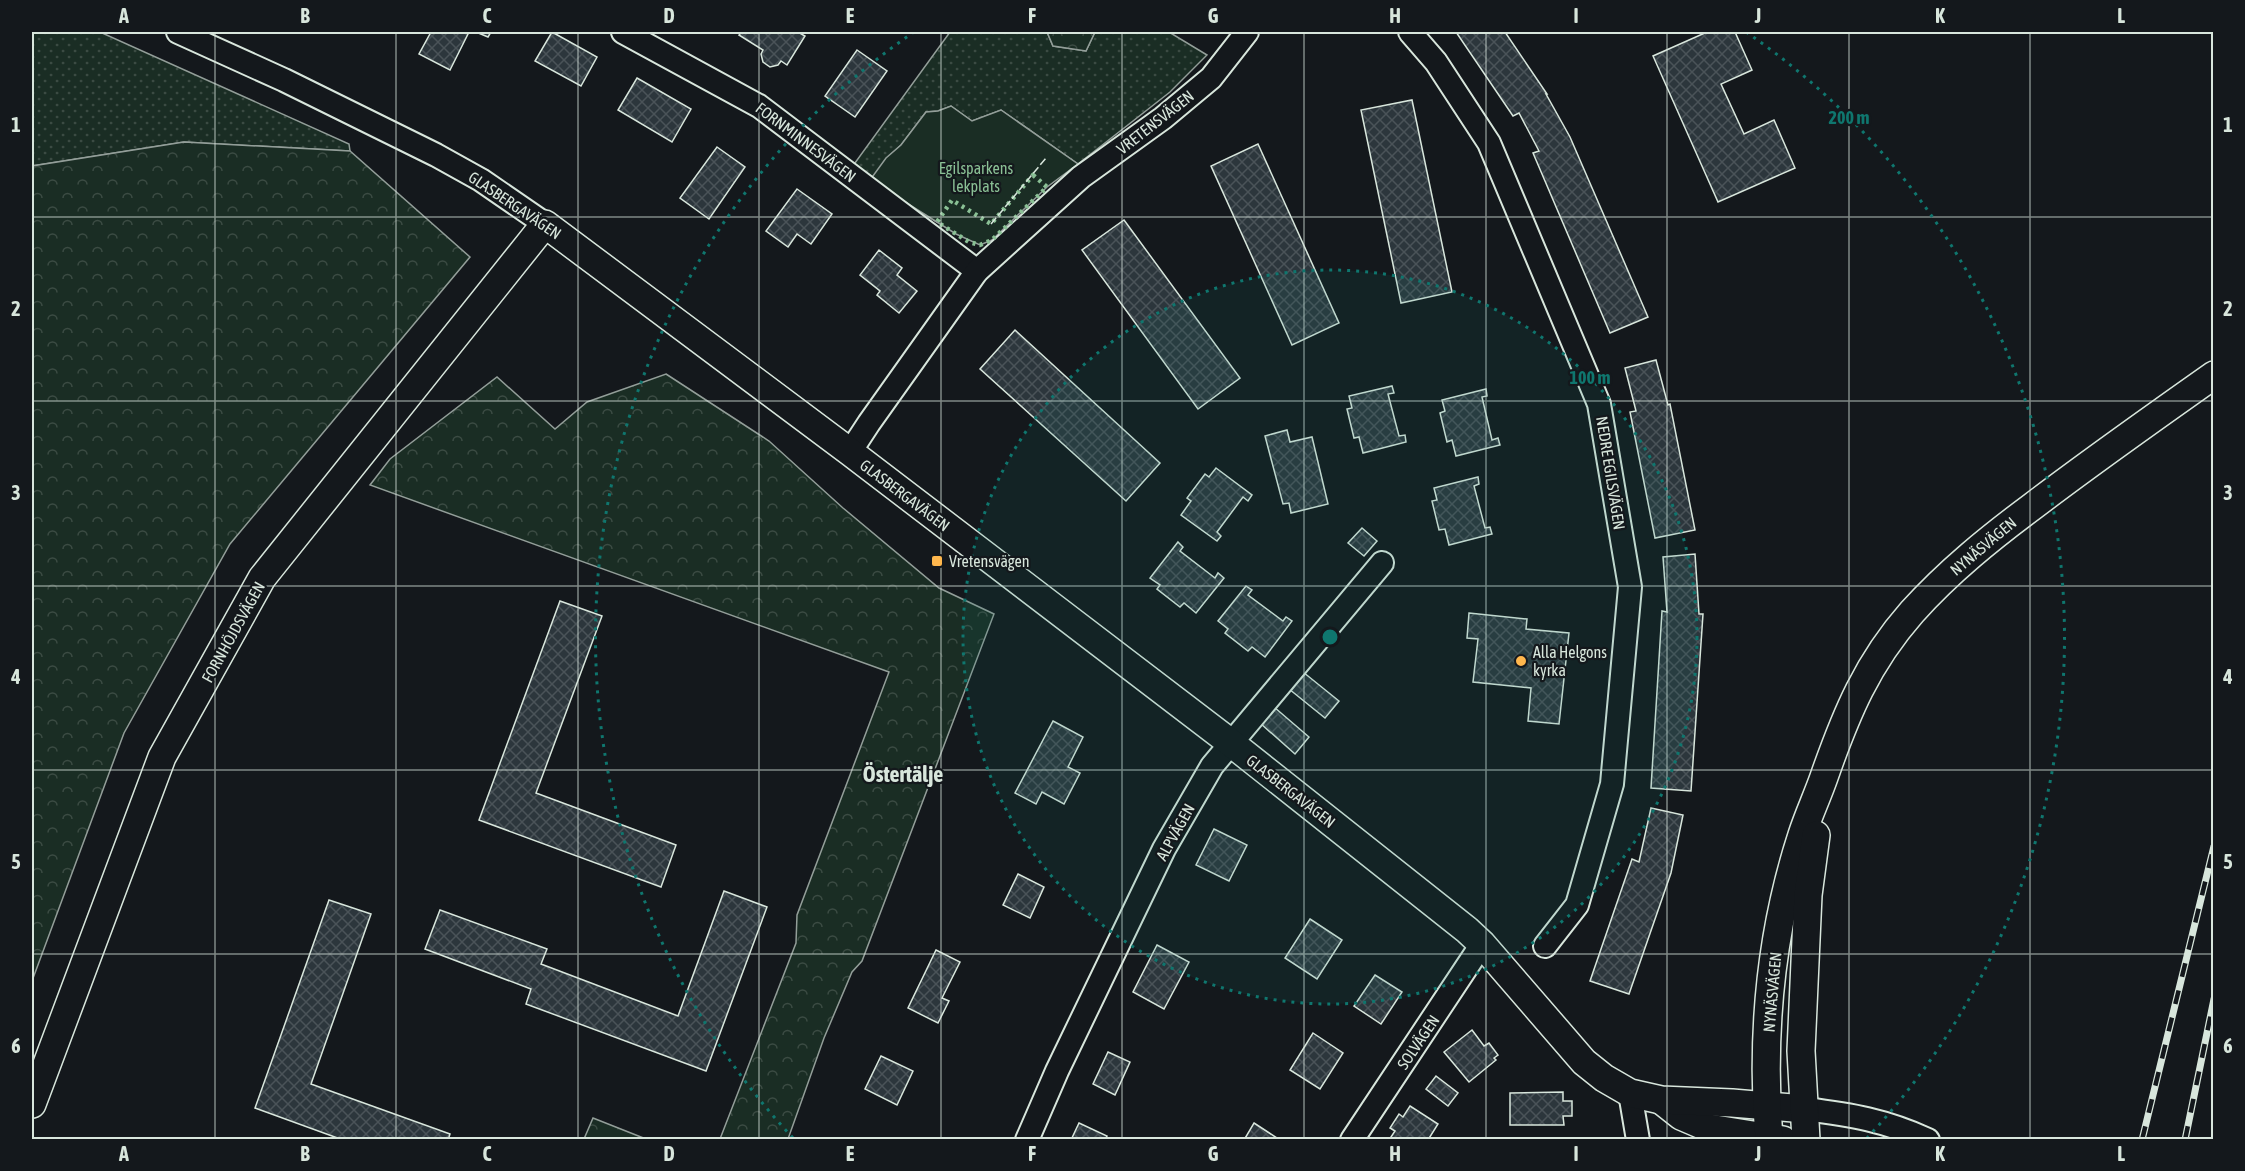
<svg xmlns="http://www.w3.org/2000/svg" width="2245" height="1171" font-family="'Asap Condensed',sans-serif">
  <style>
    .grass { fill: url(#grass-dots); stroke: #939e99; stroke-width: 1.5 }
    .forest { fill: url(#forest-crowns); stroke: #939e99; stroke-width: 1.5 }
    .park { fill: #1a2d24; stroke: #939e99; stroke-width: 1.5 }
    .building { fill: url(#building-cross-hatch); stroke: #d8e6dc; stroke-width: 1.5 }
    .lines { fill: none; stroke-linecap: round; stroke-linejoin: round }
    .minor-casing { stroke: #d8e6dc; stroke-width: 26 }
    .tertiary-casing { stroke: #d8e6dc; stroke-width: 30 }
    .minor { stroke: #14181c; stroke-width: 22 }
    .tertiary { stroke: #14181c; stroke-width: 27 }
    .rail-casing { stroke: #d8e6dc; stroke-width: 7 }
    .rail { stroke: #14181c; stroke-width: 4.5; stroke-dasharray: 14; stroke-linecap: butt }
    .hedge { stroke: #8ac095; stroke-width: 4.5; stroke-dasharray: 3 4.5; stroke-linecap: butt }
    .fence { stroke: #d8e6dc; stroke-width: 1.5; stroke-dasharray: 8 3; stroke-linecap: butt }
    .grid { fill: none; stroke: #d8e6dc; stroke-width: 1.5; stroke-opacity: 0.55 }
    .ring { fill: none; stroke: #0f766e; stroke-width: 3; stroke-dasharray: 3 6 }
    .poi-dot { fill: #ffb74d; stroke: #14181c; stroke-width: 2 }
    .labels { text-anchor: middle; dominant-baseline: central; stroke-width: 4.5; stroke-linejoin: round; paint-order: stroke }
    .street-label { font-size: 16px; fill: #d8e6dc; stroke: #14181c }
    .park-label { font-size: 16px; fill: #8ac095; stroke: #14181c }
    .poi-label { font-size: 16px; fill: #d8e6dc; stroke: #14181c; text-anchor: start }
    .district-label { font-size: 22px; font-weight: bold; fill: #d8e6dc; stroke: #14181c }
    .centre { fill: #0f766e; stroke: #14181c; stroke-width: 3 }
    .ring-label { font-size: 18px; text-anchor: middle; font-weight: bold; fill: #0f766e; stroke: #14181c; stroke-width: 4.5; stroke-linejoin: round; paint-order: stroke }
    .neatline { fill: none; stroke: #d8e6dc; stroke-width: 2 }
    .grid-label { font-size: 20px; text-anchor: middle; font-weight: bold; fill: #d8e6dc }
  </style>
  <defs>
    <pattern id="grass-dots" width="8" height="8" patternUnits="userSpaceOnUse" patternTransform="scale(1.5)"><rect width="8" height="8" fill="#1a2d24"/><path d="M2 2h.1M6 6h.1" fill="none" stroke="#3b4b43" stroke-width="1.8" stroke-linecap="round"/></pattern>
    <pattern id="forest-crowns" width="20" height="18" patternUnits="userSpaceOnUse" patternTransform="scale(1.5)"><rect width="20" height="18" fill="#1a2d24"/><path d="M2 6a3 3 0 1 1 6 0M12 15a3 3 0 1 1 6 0" fill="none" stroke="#3b4b43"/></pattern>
    <pattern id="building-cross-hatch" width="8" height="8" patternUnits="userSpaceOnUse" patternTransform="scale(1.5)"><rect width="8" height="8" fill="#2c363c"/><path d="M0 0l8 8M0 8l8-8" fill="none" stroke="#4a5358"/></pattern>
  </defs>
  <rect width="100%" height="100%" fill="#14181c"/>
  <!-- grass -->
  <g class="grass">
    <polygon points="32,32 100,32 349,144 350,151 184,142 32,166"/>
    <polygon points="950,32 1047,32 1053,46 1086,51 1095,32 1169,32 1207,55 1170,92 1078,164 1001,110 972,121 951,106 938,111 926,112 901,145 887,158 937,222 852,167"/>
  </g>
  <!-- forest -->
  <g class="forest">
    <polygon points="1047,32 1095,32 1086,51 1053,46"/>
    <polygon points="184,142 350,151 470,257 230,544 124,733 32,981 32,166"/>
    <polygon points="666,374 769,441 843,508 939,588 994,614 862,961 852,972 824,1038 788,1139 720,1139 796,943 797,915 889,672 370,485 390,459 497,377 555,429 587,402"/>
    <polygon points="593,1118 646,1139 584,1139"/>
  </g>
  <!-- park -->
  <polygon class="park" points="951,106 972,121 1001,110 1078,164 1047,187 992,240 980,245 956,234 870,180 886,158 901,145 926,112 938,111"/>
  <!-- building -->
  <g class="building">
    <polygon points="431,32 469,32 450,70 419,54"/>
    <polygon points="476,32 491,32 488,37"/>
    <polygon points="552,32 597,57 581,86 535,61"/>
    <polygon points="742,32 798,32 805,36 787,65 781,61 778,65 770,67 763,62 761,54 763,50 739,35"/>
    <polygon points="1456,32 1505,32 1547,94 1546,94 1570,137 1648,317 1610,333 1533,153 1539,151 1519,113 1513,116"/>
    <polygon points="1707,32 1735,32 1752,70 1721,84 1744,134 1774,120 1795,168 1718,202 1653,56"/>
    <polygon points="857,50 887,71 855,117 825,96"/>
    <polygon points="637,78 691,109 672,142 618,110"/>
    <polygon points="1412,100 1452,292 1401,303 1361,110"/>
    <polygon points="1258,144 1339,323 1292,345 1211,166"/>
    <polygon points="717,147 745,167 709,219 680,198"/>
    <polygon points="797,189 832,214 811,244 797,234 788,247 766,231"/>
    <polygon points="1124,220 1240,378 1198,409 1082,250"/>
    <polygon points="879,250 902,268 897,275 917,291 899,313 877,295 880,291 860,275"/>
    <polygon points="1015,330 1160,463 1126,501 980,369"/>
    <polygon points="1656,360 1668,405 1670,404 1695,530 1655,538 1630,412 1636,411 1625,368"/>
    <polygon points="1392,386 1394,393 1388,394 1399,436 1405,435 1406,442 1363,453 1359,437 1354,438 1347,409 1352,408 1349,396"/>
    <polygon points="1486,389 1487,396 1482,397 1492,440 1498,438 1500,445 1456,456 1452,440 1447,442 1440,413 1445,411 1442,400"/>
    <polygon points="1287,430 1290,442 1312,437 1328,504 1291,513 1289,503 1283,504 1265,436"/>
    <polygon points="1216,468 1252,495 1248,501 1243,497 1217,532 1221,536 1217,541 1181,515 1191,501 1187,498 1205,474 1209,477"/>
    <polygon points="1478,477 1479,484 1474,486 1485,528 1490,527 1492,534 1449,545 1445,529 1439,530 1432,501 1437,500 1434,488"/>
    <polygon points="1362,528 1377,541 1364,556 1348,543"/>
    <polygon points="1178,542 1183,547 1180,551 1215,578 1218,573 1224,578 1196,613 1184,603 1180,607 1157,589 1160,585 1150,578"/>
    <polygon points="1695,554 1699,614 1703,614 1691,791 1651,788 1662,611 1667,612 1663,557"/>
    <polygon points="1246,586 1252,590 1248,595 1283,621 1286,617 1292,621 1265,657 1252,647 1248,651 1225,633 1228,629 1218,621"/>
    <polygon points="560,601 602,616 536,793 676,845 661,887 479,820"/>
    <polygon points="1469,613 1527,619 1526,629 1569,633 1559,724 1528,721 1531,688 1473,682 1478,639 1467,638"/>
    <polygon points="1303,672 1339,701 1325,718 1289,689"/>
    <polygon points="1274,707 1309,737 1295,754 1260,723"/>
    <polygon points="1053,721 1083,737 1068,767 1080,773 1064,804 1042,792 1036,804 1015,793"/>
    <polygon points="1651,808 1683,815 1671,873 1629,994 1590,981 1632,859 1639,862"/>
    <polygon points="1214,829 1247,845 1229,881 1196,865"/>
    <polygon points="1018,874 1044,887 1030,918 1003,905"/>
    <polygon points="724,891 767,907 706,1071 526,1004 531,989 425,949 440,910 547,949 541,964 678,1016"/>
    <polygon points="329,900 371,914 311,1084 450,1134 448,1140 343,1140 255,1108"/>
    <polygon points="1310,919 1342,940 1317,979 1285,958"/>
    <polygon points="1157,945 1189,962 1164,1009 1133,992"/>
    <polygon points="936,950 960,962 942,998 949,1001 938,1023 908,1008"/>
    <polygon points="1375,975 1402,992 1381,1024 1354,1006"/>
    <polygon points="1472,1030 1484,1046 1489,1043 1498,1055 1494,1058 1496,1060 1469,1082 1444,1052"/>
    <polygon points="1313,1033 1343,1053 1320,1089 1290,1070"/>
    <polygon points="1108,1052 1130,1062 1115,1095 1093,1084"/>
    <polygon points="881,1056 913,1071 897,1105 865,1089"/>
    <polygon points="1436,1076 1458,1093 1448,1106 1426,1089"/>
    <polygon points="1563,1092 1563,1101 1572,1101 1572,1116 1563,1116 1564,1125 1510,1125 1510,1093"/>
    <polygon points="1410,1106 1438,1124 1428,1140 1389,1140 1395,1131 1390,1128 1399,1114 1403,1117"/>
    <polygon points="1079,1123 1107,1136 1105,1140 1071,1140"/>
    <polygon points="1254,1123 1280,1140 1244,1140"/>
  </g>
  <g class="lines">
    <!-- minor casing -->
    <g class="minor-casing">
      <g id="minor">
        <polyline points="178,32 284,80 436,155 481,180 545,224"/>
        <polyline points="623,32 759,106 977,271"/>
        <polyline points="1410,32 1436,62 1489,143 1599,404 1630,587 1612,784 1577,905 1545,946"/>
        <polyline points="850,452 869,423 977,271 1081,177 1163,118 1211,78 1247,32"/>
        <polyline points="1630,1093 1638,1140"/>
        <path d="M 1805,1109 C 1852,1115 1884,1120 1928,1140"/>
        <polyline points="1027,1140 1057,1071 1164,849 1212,766 1382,563"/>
        <polyline points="1352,1140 1482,944"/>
      </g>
    </g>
    <!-- tertiary casing -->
    <g class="tertiary-casing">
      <g id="tertiary">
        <polyline points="1662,1101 1681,1116 1709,1128 1783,1140"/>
        <polyline points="32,1104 162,757 262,578 545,224 850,452 1231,743 1467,930 1482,944 1584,1062 1604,1078 1630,1093 1661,1100 1732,1103 1805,1109"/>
        <path d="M 1769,1140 C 1761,1037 1770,933 1802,835 C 1808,816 1817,797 1824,777 C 1846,714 1867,663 1912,612 C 1949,571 1990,538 2033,506 C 2092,461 2153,418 2214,375"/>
        <polyline points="1806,1140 1801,1051 1808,895 1816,835"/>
      </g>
    </g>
    <!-- minor -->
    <use href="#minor" class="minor"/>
    <!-- tertiary -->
    <use href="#tertiary" class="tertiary"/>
    <!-- rail casing -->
    <g class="rail-casing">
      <g id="rail">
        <polyline points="2142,1140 2214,846"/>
        <polyline points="2185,1140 2214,999"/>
      </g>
    </g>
    <!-- rail -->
    <use href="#rail" class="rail"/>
    <!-- hedge -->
    <polygon class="hedge" points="1033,175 1047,187 992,240 980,245 969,242 937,222 952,200 991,224"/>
    <!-- fence -->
    <polyline class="fence" points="991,224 1046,158"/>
  </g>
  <!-- grid -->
  <path class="grid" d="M 215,32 L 215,1140M 396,32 L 396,1140M 578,32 L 578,1140M 759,32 L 759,1140M 941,32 L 941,1140M 1122,32 L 1122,1140M 1304,32 L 1304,1140M 1486,32 L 1486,1140M 1667,32 L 1667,1140M 1849,32 L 1849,1140M 2030,32 L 2030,1140M 32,217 L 2214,217M 32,401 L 2214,401M 32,586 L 2214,586M 32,770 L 2214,770M 32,954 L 2214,954"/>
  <!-- distance rings -->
  <circle cx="1330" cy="637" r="367" fill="#0f766e" fill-opacity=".12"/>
  <g class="ring">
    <circle cx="1330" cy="637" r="367"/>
    <path d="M793 1138A734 734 0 0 1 914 32M1746 32A734 734 0 0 1 1867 1138"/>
  </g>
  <!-- markers -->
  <g class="poi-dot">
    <rect x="931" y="555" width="12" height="12" rx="3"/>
    <circle cx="1521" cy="661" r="6"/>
  </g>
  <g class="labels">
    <!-- street labels -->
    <g class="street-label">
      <text transform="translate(1155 122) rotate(-38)">VRETENSVÄGEN</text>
      <text transform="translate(806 142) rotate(37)">FORNMINNESVÄGEN</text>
      <text transform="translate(515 205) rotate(34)">GLASBERGAVÄGEN</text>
      <text transform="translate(1611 473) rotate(81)">NEDRE EGILSVÄGEN</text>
      <text transform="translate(905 495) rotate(37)">GLASBERGAVÄGEN</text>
      <text transform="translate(1983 546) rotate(-40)">NYNÄSVÄGEN</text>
      <text transform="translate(233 632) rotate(-61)">FORNHÖJDSVÄGEN</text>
      <text transform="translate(1291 791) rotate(38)">GLASBERGAVÄGEN</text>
      <text transform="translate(1175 832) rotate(-61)">ALPVÄGEN</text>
      <text transform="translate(1772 992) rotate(-85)">NYNÄSVÄGEN</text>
      <text transform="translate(1418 1042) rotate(-56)">SOLVÄGEN</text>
    </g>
    <!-- park labels -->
    <g class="park-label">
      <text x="976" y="168">Egilsparkens<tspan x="976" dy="18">lekplats</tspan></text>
    </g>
    <!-- poi labels -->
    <g class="poi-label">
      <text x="949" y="561">Vretensvägen</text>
      <text x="1533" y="652">Alla Helgons<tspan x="1533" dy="18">kyrka</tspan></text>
    </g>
    <!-- district labels -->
    <g class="district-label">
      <text x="903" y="774">Östertälje</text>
    </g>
  </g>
  <circle cx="1330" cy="637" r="9" class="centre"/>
  <g class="ring-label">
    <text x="1849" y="124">200 m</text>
    <text x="1590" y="384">100 m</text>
  </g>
  <!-- border -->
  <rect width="2245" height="1171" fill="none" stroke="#14181c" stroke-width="66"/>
  <rect x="33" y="33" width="2179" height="1105" class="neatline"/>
  <g class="grid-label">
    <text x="124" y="23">A</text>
    <text x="305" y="23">B</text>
    <text x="487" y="23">C</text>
    <text x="669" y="23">D</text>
    <text x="850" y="23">E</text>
    <text x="1032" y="23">F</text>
    <text x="1213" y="23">G</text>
    <text x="1395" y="23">H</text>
    <text x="1576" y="23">I</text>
    <text x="1758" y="23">J</text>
    <text x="1940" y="23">K</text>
    <text x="2121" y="23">L</text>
    <text x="16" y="132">1</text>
    <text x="2228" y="132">1</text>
    <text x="16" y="316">2</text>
    <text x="2228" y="316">2</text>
    <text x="16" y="500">3</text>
    <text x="2228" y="500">3</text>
    <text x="16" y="684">4</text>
    <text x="2228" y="684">4</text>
    <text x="16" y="869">5</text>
    <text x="2228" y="869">5</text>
    <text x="16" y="1053">6</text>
    <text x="2228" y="1053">6</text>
    <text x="124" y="1161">A</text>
    <text x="305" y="1161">B</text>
    <text x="487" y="1161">C</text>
    <text x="669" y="1161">D</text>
    <text x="850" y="1161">E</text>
    <text x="1032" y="1161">F</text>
    <text x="1213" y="1161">G</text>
    <text x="1395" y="1161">H</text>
    <text x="1576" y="1161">I</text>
    <text x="1758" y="1161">J</text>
    <text x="1940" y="1161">K</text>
    <text x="2121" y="1161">L</text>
  </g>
</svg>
